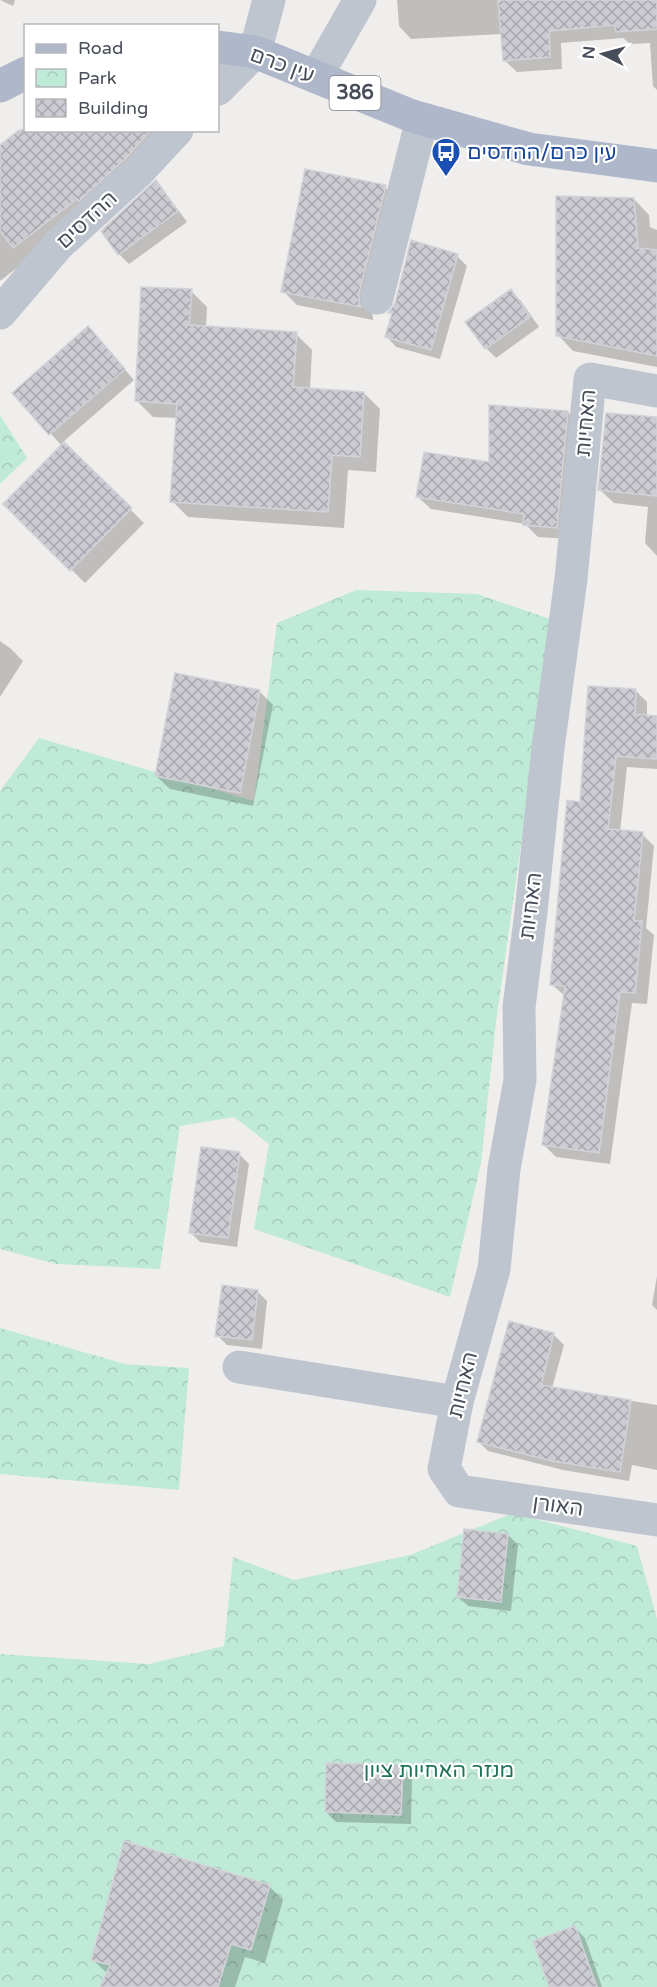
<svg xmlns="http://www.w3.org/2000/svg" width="657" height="1987" font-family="'Varela Round','Noto Sans Hebrew',sans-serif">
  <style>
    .park { fill: url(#park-crowns) }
    .shadow { fill: #0003 }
    .building { fill: url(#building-cross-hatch); stroke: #d2d2d8; stroke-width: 1.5 }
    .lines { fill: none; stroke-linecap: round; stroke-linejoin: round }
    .minor { stroke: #bfc5ce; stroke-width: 33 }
    .major { stroke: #afb8ca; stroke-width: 33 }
    .labels { text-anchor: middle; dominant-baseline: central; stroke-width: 4.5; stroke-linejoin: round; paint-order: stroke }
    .shield { fill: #fff; stroke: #7e828b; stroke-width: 1.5 }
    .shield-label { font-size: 20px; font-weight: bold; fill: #474d59 }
    .street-label { font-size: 21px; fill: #474d59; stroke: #fff }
    .transit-label { font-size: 21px; fill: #164399; stroke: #fff; text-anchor: start }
    .park-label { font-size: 21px; fill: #1f7358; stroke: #fff }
  </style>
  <defs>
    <pattern id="park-crowns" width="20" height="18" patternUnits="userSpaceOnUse" patternTransform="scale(1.5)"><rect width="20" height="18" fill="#bfead7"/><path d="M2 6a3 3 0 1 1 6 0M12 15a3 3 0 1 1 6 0" fill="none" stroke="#a6cabb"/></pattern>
    <pattern id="building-cross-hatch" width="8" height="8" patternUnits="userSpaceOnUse" patternTransform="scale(1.5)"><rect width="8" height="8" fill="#cbcbd2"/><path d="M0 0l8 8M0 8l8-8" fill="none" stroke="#a7a7ad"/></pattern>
  </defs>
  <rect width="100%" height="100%" fill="#f0eeed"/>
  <!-- park -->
  <g class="park">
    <polygon points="0,415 27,458 0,484"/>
    <polygon points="356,590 477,594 550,619 530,781 496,1022 481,1163 450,1297 254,1229 269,1144 234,1117 180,1126 160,1269 56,1264 0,1249 0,791 39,738 254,801 277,623"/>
    <polygon points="0,1328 125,1364 189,1368 179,1490 0,1474"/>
    <polygon points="513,1513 637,1546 657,1619 657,1987 0,1987 0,1654 149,1664 224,1646 233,1557 294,1580 410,1555"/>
  </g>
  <!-- shadow -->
  <g class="shadow">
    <polygon points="0,0 15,0 13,6"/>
    <polygon points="397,0 657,0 657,90 653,86 650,43 630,44 623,38 561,43 562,69 517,72 504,60 502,34 411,39 399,26"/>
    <polygon points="26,127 26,130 176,130 91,211 0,281 0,147"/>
    <polygon points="156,183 165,192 187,222 129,264 119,254 103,232"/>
    <polygon points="385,187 399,201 372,308 373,320 297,305 283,291"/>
    <polygon points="634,199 649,215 650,227 657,230 657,367 573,351 558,335"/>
    <polygon points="457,256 467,266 440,359 396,347 387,337 393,315 390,312"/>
    <polygon points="191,291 207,307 206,328 296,334 312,350 310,390 364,393 380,409 376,472 348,470 344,528 188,517 172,501 178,418 153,417 137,401"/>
    <polygon points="511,291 521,301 539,327 496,358 486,348 467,322"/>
    <polygon points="97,338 134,380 63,442 144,523 85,583 5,504 62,446 14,393"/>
    <polygon points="568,412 580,425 569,539 538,537 525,524 431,509 418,497 491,464"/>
    <polygon points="657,419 657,556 645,543 648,507 614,503 600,490"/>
    <polygon points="0,641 10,648 23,661 0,697"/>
    <polygon points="635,690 647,702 647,716 657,717 657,769 627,767 620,832 642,834 654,846 646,928 654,935 647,1004 632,1003 610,1164 556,1157 544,1145 565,996 551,984 582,803"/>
    <polygon points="259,691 273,705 253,806 170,789 156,776"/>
    <polygon points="239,1154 249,1164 237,1247 200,1242 190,1232"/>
    <polygon points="657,1276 657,1310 652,1305"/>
    <polygon points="257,1291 267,1301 262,1349 227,1345 217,1335"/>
    <polygon points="554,1335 564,1345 552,1388 657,1405 657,1470 632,1465 629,1481 563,1470 488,1451 478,1441"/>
    <polygon points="508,1535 518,1545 511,1611 468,1606 458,1596"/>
    <polygon points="402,1767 412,1777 411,1824 336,1822 326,1812"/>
    <polygon points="269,1886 283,1900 265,1963 245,1957 235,1987 102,1987 108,1974 93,1960"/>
    <polygon points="575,1928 585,1938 602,1987 551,1987"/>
  </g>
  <!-- building -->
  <g class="building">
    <polygon points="498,0 657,0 657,29 616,32 615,25 549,31 550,57 503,61"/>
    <polygon points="19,130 151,130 125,159 79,201 77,199 13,248 0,231 0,145"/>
    <polygon points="305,169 386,185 359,293 359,303 361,307 281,292"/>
    <polygon points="156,180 178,211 118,255 101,231"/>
    <polygon points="556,196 634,198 638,248 657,250 657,356 556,336"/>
    <polygon points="411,240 458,254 431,350 385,337 392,313 388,313 395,303"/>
    <polygon points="141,287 192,289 189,325 297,332 293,387 364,392 360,457 332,455 328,512 170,502 177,404 135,401"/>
    <polygon points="511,289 530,317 485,349 465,322"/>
    <polygon points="88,326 125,369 49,435 12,393"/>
    <polygon points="489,405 568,411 557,528 523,525 524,514 416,497 424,452 489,462"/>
    <polygon points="606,413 657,417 657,496 598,490"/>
    <polygon points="64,442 132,508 70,571 3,504"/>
    <polygon points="175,673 260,690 240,793 155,776"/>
    <polygon points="588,686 636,689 635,714 657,716 657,759 616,756 608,829 643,832 634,921 642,921 635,993 620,992 599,1153 542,1145 565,986 550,985 567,800 580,802"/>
    <polygon points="201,1147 240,1152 228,1238 189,1233"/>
    <polygon points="222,1285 258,1290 252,1340 215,1336"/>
    <polygon points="509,1321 554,1333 541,1385 631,1400 620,1472 552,1461 477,1442"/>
    <polygon points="464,1529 508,1534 501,1602 457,1597"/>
    <polygon points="326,1763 403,1765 401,1815 325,1812"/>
    <polygon points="124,1841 270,1885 251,1950 231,1944 218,1987 100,1987 110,1965 91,1960"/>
    <polygon points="575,1926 597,1987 549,1987 533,1941"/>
  </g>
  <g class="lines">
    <!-- minor -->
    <g class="minor">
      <polyline points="316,77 360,0"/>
      <polyline points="218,89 255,52 269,0"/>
      <polyline points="377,298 422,119"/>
      <polyline points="0,313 58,245 138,172 177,130"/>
      <polyline points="657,391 590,379 571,579 548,748 531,912 519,1007 520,1080 504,1169 494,1269 457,1402 444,1469 459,1491 657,1520"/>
      <polyline points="239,1367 457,1402"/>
    </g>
    <!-- major -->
    <g class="major">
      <polyline points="218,47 255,52 412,116 529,149 657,166"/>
      <polyline points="0,86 26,73"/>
    </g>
  </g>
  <!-- icons -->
  <defs>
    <g id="bus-pin" transform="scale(1.5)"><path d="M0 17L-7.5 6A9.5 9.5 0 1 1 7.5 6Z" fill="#1a4fb4" stroke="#fff"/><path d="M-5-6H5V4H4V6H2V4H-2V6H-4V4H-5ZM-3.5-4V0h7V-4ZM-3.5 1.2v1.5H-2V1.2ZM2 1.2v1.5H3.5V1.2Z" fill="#fff"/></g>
  </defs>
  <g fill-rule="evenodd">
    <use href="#bus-pin" x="446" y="152"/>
  </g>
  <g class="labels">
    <!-- shield labels -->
    <rect class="shield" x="329.5" y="76" width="51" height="34" rx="4.5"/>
    <g class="shield-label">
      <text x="355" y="93">386</text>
    </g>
    <!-- street labels -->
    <g class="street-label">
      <text transform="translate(282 65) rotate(20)">עין כרם</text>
      <text transform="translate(87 220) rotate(-43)">ההדסים</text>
      <text transform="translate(586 423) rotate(-85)">האחיות</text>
      <text transform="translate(531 906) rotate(-83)">האחיות</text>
      <text transform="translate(463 1385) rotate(-76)">האחיות</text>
      <text transform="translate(558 1506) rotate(8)">האורן</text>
    </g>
    <!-- transit labels -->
    <g class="transit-label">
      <text x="467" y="152">עין כרם/ההדסים</text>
    </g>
    <!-- park labels -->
    <g class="park-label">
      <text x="439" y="1770">מנזר האחיות ציון</text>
    </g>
  </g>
  <!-- legend -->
  <rect x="24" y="24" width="195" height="108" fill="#ffffff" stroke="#b5b8bd" stroke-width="1.5"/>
  <rect x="36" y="44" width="30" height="9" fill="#afb8ca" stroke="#b5b8bd" stroke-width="1.5"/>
  <text x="78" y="54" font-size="18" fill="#474d59">Road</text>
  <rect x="36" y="69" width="30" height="18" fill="url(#park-crowns)" stroke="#b5b8bd" stroke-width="1.5"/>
  <text x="78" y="84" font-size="18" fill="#474d59">Park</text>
  <rect x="36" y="99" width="30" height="18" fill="url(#building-cross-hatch)" stroke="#b5b8bd" stroke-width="1.5"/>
  <text x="78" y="114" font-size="18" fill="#474d59">Building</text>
  <!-- north arrow -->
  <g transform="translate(603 54) rotate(276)" stroke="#ffffff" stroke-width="4.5" paint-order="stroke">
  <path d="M0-4.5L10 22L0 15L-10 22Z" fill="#474d59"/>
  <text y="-9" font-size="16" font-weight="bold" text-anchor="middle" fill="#474d59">N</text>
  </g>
</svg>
